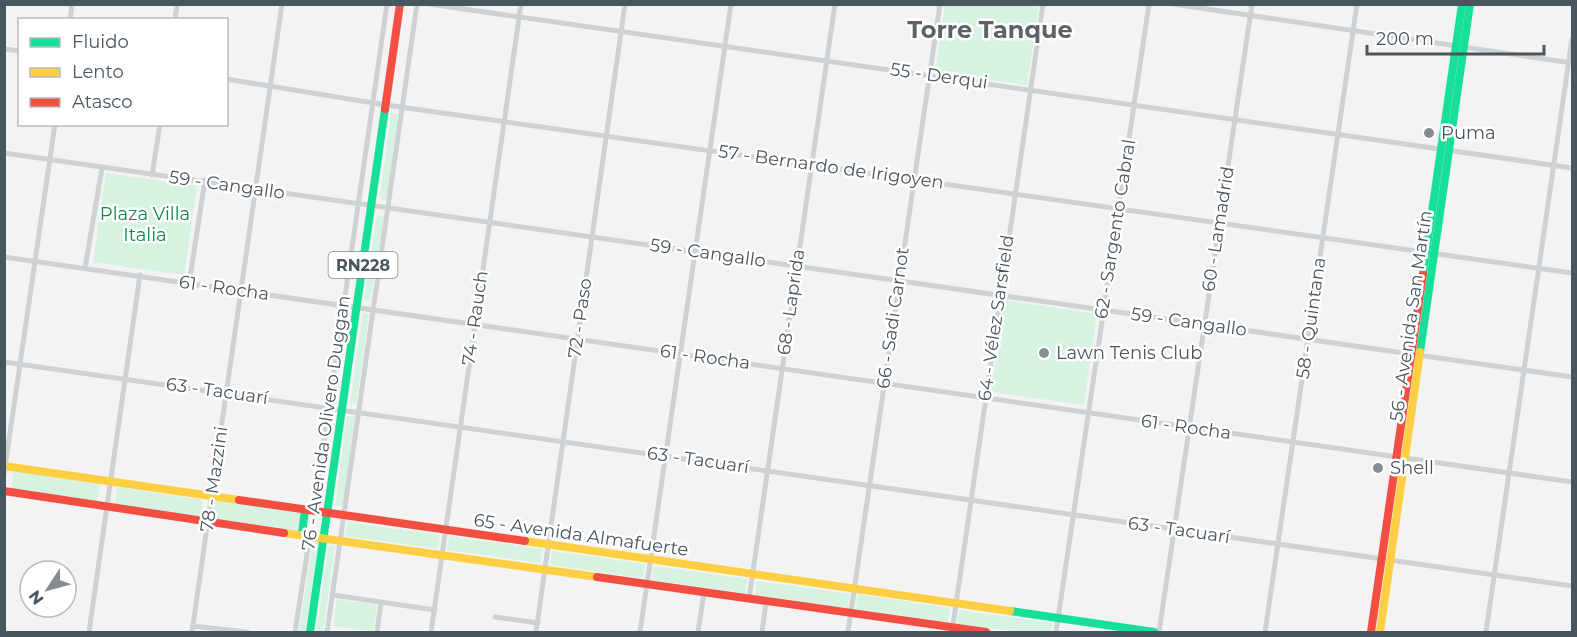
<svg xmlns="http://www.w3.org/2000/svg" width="1577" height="637" font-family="Montserrat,sans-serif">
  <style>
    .green { fill: #d6f2e0 }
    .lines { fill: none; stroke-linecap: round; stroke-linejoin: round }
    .street { stroke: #ced2d4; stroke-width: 5 }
    .fast { stroke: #16e098; stroke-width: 8 }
    .slow { stroke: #ffcf43; stroke-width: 8 }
    .jam { stroke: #f24e42; stroke-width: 8 }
    .poi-dot { fill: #848d93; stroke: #fff; stroke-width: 2 }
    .labels { text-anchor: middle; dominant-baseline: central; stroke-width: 5; stroke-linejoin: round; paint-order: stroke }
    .shield { fill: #fff; stroke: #7f8990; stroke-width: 1.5 }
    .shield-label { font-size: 16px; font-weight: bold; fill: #485660 }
    .street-label { font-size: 18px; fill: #485660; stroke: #fff }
    .poi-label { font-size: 18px; fill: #485660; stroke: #fff; text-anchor: start }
    .park-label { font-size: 18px; fill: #138748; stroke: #fff }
    .district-label { font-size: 24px; font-weight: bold; fill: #5d6267; stroke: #fff }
  </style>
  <rect width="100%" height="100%" fill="#f3f3f3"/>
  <!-- green -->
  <g class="green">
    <polygon points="945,5 1039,5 1027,85 935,72"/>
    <polygon points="391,113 398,114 387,200 380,199"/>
    <polygon points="106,173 197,186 184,275 93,262"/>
    <polygon points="377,215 384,216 370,300 364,299"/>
    <polygon points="1004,300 1097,314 1084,405 991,392"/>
    <polygon points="363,313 369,314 356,404 350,403"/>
    <polygon points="347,416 355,417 343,506 335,505"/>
    <polygon points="14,471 100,484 97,501 11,489"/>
    <polygon points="117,487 203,500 200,517 115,504"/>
    <polygon points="215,500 301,513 299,531 213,518"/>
    <polygon points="347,522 440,535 438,549 345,536"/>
    <polygon points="449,536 542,549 540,563 447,550"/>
    <polygon points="313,540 319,541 305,632 299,632"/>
    <polygon points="329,545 335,546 323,632 316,632"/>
    <polygon points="552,551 645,564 643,578 550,565"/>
    <polygon points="654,566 747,579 745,593 652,580"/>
    <polygon points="757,581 850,594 848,608 755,595"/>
    <polygon points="858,594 950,608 948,622 856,609"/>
    <polygon points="337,599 377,605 373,632 333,626"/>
    <polygon points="959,610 1053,623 1051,632 1019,632 957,624"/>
  </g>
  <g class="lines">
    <!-- street -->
    <g class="street">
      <polyline points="429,4 1572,168"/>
      <polyline points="1173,4 1572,63"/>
      <polyline points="70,20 72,4"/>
      <polyline points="175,20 177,4"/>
      <polyline points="4,49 20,51"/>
      <polyline points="226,79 386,105 1572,273"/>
      <polyline points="4,153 1572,377"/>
      <polyline points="152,175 160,124"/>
      <polyline points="4,257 1572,482"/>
      <polyline points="85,268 102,168"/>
      <polyline points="189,284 205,180"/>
      <polyline points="4,362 1572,586"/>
      <polyline points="4,474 55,124"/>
      <polyline points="314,512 387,4"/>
      <polyline points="333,595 435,610"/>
      <polyline points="749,599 835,4"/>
      <polyline points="495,617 538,623"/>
      <polyline points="193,626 247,632"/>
      <polyline points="89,632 140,275"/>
      <polyline points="192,632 282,4"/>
      <polyline points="295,632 310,535"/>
      <polyline points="327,632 417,4"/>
      <polyline points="377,632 381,602"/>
      <polyline points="431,632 521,4"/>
      <polyline points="536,632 625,4"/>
      <polyline points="640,632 731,4"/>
      <polyline points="698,632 704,593"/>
      <polyline points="762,632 766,603"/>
      <polyline points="848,632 940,4"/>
      <polyline points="952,632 1043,4"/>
      <polyline points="1056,632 1149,4"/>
      <polyline points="1159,632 1252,4"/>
      <polyline points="1265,632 1357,4"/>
      <polyline points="1486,632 1572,39"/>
    </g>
    <!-- fast -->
    <g class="fast">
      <polyline points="1423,274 1462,4"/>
      <polyline points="1420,352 1470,4"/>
      <polyline points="302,534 305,510"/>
      <polyline points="1010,611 1154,632"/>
      <polyline points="310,632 385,109"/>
    </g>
    <!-- slow -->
    <g class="slow">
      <polyline points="4,466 239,500"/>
      <polyline points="284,533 597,577"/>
      <polyline points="525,541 1010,611"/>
      <polyline points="1380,632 1420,352"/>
    </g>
    <!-- jam -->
    <g class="jam">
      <polyline points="385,109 400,4"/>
      <polyline points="4,491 284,533"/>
      <polyline points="239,500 525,541"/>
      <polyline points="597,577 986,632"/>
      <polyline points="1371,632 1423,274"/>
    </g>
  </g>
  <!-- markers -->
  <g class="poi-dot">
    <circle cx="1429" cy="133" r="6"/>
    <circle cx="1044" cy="353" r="6"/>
    <circle cx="1378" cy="468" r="6"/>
  </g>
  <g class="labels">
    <!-- shield labels -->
    <rect class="shield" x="328.5" y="252" width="69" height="26" rx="4.5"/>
    <g class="shield-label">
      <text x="363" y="265">RN228</text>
    </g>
    <!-- street labels -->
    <g class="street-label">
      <text transform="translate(939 76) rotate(8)">55 - Derqui</text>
      <text transform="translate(831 167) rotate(8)">57 - Bernardo de Irigoyen</text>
      <text transform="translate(227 185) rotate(8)">59 - Cangallo</text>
      <text transform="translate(1115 229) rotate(-81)">62 - Sargento Cabral</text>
      <text transform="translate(1218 229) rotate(-81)">60 - Lamadrid</text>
      <text transform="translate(708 253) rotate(8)">59 - Cangallo</text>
      <text transform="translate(224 288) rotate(8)">61 - Rocha</text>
      <text transform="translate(791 302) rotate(-82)">68 - Laprida</text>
      <text transform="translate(1411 316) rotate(-82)">56 - Avenida San Martín</text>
      <text transform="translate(475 318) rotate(-82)">74 - Rauch</text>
      <text transform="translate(580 318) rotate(-82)">72 - Paso</text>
      <text transform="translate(893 318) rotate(-82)">66 - Sadi Carnot</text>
      <text transform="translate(996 318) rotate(-82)">64 - Vélez Sarsfield</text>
      <text transform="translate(1311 318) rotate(-82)">58 - Quintana</text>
      <text transform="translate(1189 322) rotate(8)">59 - Cangallo</text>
      <text transform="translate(705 357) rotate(8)">61 - Rocha</text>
      <text transform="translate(217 391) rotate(8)">63 - Tacuarí</text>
      <text transform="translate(326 423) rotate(-82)">76 - Avenida Olivero Duggan</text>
      <text transform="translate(1186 427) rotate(8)">61 - Rocha</text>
      <text transform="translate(698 460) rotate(8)">63 - Tacuarí</text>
      <text transform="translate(214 479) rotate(-82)">78 - Mazzini</text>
      <text transform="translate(1179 530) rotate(8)">63 - Tacuarí</text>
      <text transform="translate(581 535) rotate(8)">65 - Avenida Almafuerte</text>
    </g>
    <!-- poi labels -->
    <g class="poi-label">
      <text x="1441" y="133">Puma</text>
      <text x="1056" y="353">Lawn Tenis Club</text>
      <text x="1390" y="468">Shell</text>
    </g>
    <!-- park labels -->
    <g class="park-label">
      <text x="145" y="214">Plaza Villa<tspan x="145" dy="21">Italia</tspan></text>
    </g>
    <!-- district labels -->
    <g class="district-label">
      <text x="990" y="29">Torre Tanque</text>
    </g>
  </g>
  <!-- border -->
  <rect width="1577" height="637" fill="none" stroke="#485660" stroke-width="12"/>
  <!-- legend -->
  <rect x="18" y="18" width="210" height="108" fill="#ffffff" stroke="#b6bbbf" stroke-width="1.5"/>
  <rect x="30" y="38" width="30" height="9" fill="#16e098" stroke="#b6bbbf" stroke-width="1.5"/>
  <text x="72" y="48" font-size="18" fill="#485660">Fluido</text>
  <rect x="30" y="68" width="30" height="9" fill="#ffcf43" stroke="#b6bbbf" stroke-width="1.5"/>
  <text x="72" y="78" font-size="18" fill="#485660">Lento</text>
  <rect x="30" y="98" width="30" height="9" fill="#f24e42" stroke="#b6bbbf" stroke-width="1.5"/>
  <text x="72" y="108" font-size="18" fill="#485660">Atasco</text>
  <!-- north arrow -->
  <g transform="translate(48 589) rotate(234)"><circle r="28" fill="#ffffff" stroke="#b6bbbf" stroke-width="1.5"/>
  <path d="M0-4.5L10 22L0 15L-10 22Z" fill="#848d93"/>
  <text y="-9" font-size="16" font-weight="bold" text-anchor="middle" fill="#485660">N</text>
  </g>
  <!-- scale -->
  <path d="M1367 45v9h177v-9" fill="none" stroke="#485660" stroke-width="3"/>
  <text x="1376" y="45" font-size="18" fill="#485660" stroke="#ffffff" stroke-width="4.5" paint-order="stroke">200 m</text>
</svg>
